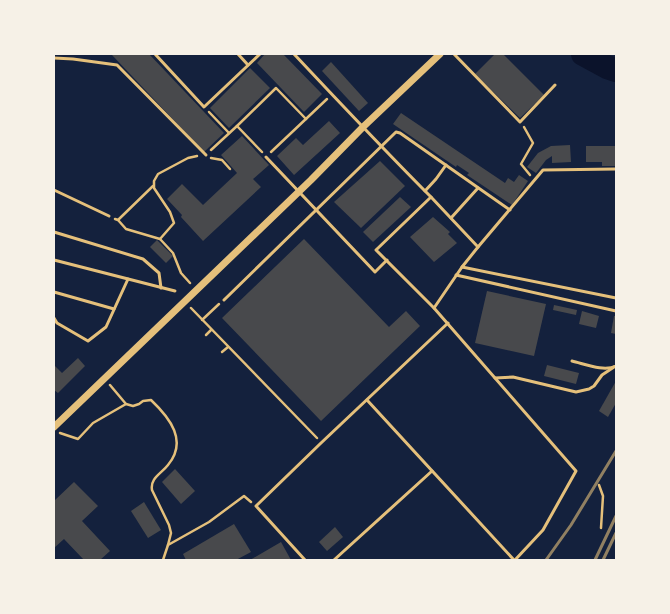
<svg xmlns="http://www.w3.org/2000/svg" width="670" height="614" font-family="'Roboto Condensed',sans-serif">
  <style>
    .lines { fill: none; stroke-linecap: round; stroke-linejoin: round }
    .river { stroke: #0b132b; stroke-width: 24 }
    .building { fill: #48494c }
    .path { stroke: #e5c07b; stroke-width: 2.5 }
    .service { stroke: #e5c07b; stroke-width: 3 }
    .tertiary { stroke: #e5c07b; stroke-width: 7 }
    .rail { stroke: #918062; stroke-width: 3 }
  </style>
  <rect width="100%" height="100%" fill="#14213d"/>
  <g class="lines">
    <!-- river -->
    <polyline class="river" points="583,54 607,67 616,70"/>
  </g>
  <!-- building -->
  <g class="building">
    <polygon points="113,54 149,54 224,133 204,152 112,55"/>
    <polygon points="265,54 283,54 322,94 304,112 257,63"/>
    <polygon points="495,54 503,54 544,95 520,118 475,74"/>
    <polygon points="331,62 368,103 359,111 322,71"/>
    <polygon points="250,68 270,88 229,128 210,108"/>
    <polygon points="401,113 505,183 508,178 514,182 519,175 528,181 512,205 467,175 469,173 457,165 456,167 393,124"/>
    <polygon points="329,121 340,133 294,175 277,156 296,138 303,145"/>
    <polygon points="242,136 269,165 253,179 261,187 203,241 181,217 182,215 167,199 182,184 203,205 237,173 221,155"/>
    <polygon points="570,145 571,162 552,163 552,156 546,160 536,173 527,167 538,153 551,146"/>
    <polygon points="586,146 616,146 616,166 602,166 602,162 586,162"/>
    <polygon points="380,161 405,186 361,228 334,202"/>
    <polygon points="400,197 411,207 373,242 363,232"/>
    <polygon points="433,217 450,232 448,234 457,243 434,262 410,237"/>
    <polygon points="304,239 389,327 406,311 420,326 321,421 222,318"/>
    <polygon points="157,240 173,256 166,263 150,247"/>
    <polygon points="487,291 546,304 534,356 475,343"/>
    <polygon points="554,305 577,310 576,315 553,310"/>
    <polygon points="582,311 599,316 596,328 579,324"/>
    <polygon points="614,316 616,316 616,334 611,333"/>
    <polygon points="78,358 85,366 58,393 54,390 54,365 62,373"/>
    <polygon points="547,365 579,373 576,384 544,376"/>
    <polygon points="616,381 616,403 608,417 599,411"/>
    <polygon points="175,469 195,491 181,504 162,482"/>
    <polygon points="74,482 98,506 82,521 110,551 100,560 84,560 64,539 54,548 54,501"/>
    <polygon points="144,502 161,530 148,538 131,511"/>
    <polygon points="234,524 251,552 236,560 186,560 183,554"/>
    <polygon points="335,527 343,537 327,551 319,542"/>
    <polygon points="281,542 291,560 250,560"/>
  </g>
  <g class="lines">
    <!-- path -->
    <g class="path">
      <polyline points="209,112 229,133"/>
      <polyline points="237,126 276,88 306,119"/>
      <polyline points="524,127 533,143 521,164 530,175"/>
      <polyline points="211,150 237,126 262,152"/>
      <polyline points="271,152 327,99"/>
      <polyline points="211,158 222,160 230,169"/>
      <polyline points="115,219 118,220 126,229 160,239 174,223 170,212 154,188 154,181 158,174 188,158 197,156"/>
      <polyline points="118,220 153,186"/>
      <polyline points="160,239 173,253 181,273 190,283"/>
      <polyline points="191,308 317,438"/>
      <polyline points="202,320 219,304"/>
      <polyline points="206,335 211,330"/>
      <polyline points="222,352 228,347"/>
      <path d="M 110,385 L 126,404 L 133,406 L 139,404 L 143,401 L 151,400 C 170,418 188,441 168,465 C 161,474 150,478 152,490 L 169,525 L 171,533 L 168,545"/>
      <polyline points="60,433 78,439 93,423 126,404"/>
      <polyline points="599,485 603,496 601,528"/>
      <polyline points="163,560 168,545 209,522 244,496 251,502"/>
    </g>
    <!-- service -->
    <g class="service">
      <polyline points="155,54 204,107 260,54"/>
      <polyline points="238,54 248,65"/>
      <path d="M 294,54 C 339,102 384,150 431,197 L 376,250 L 434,308 L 576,471 L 543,530 L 515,560"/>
      <polyline points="454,54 520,122 555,85"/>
      <polyline points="54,58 73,59 117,65 206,155"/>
      <polyline points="266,157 375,272 387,260"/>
      <polyline points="54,190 109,216"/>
      <polyline points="425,191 436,179 446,165"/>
      <polyline points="431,197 478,247 462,267 434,308"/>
      <polyline points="451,218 478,188"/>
      <polyline points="54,232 143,259 159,273 161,288"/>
      <polyline points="478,247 543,170 616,169"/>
      <polyline points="54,260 175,291"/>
      <polyline points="462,267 616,298"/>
      <polyline points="456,275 616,311"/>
      <polyline points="54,292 114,309"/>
      <polyline points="224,300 396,132 400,133 510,210"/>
      <polyline points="54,318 57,323 88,341 106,327 128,279"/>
      <path d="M 572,361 C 585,364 604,372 616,366"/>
      <polyline points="495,378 513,377 576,392 589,389 594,386 602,375 614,367"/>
      <polyline points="367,400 514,560"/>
      <polyline points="305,560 256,506 321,443 448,323"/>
      <polyline points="334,560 432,471"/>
    </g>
    <!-- tertiary -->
    <polyline class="tertiary" points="54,427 311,180 363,127 440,54"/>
    <!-- rail -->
    <g class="rail">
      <polyline points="546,560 571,525 616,451"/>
      <polyline points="595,560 616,516"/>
      <polyline points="603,560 616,533"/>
    </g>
  </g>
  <!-- border -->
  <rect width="670" height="614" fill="none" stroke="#f6f1e7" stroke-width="110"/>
</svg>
